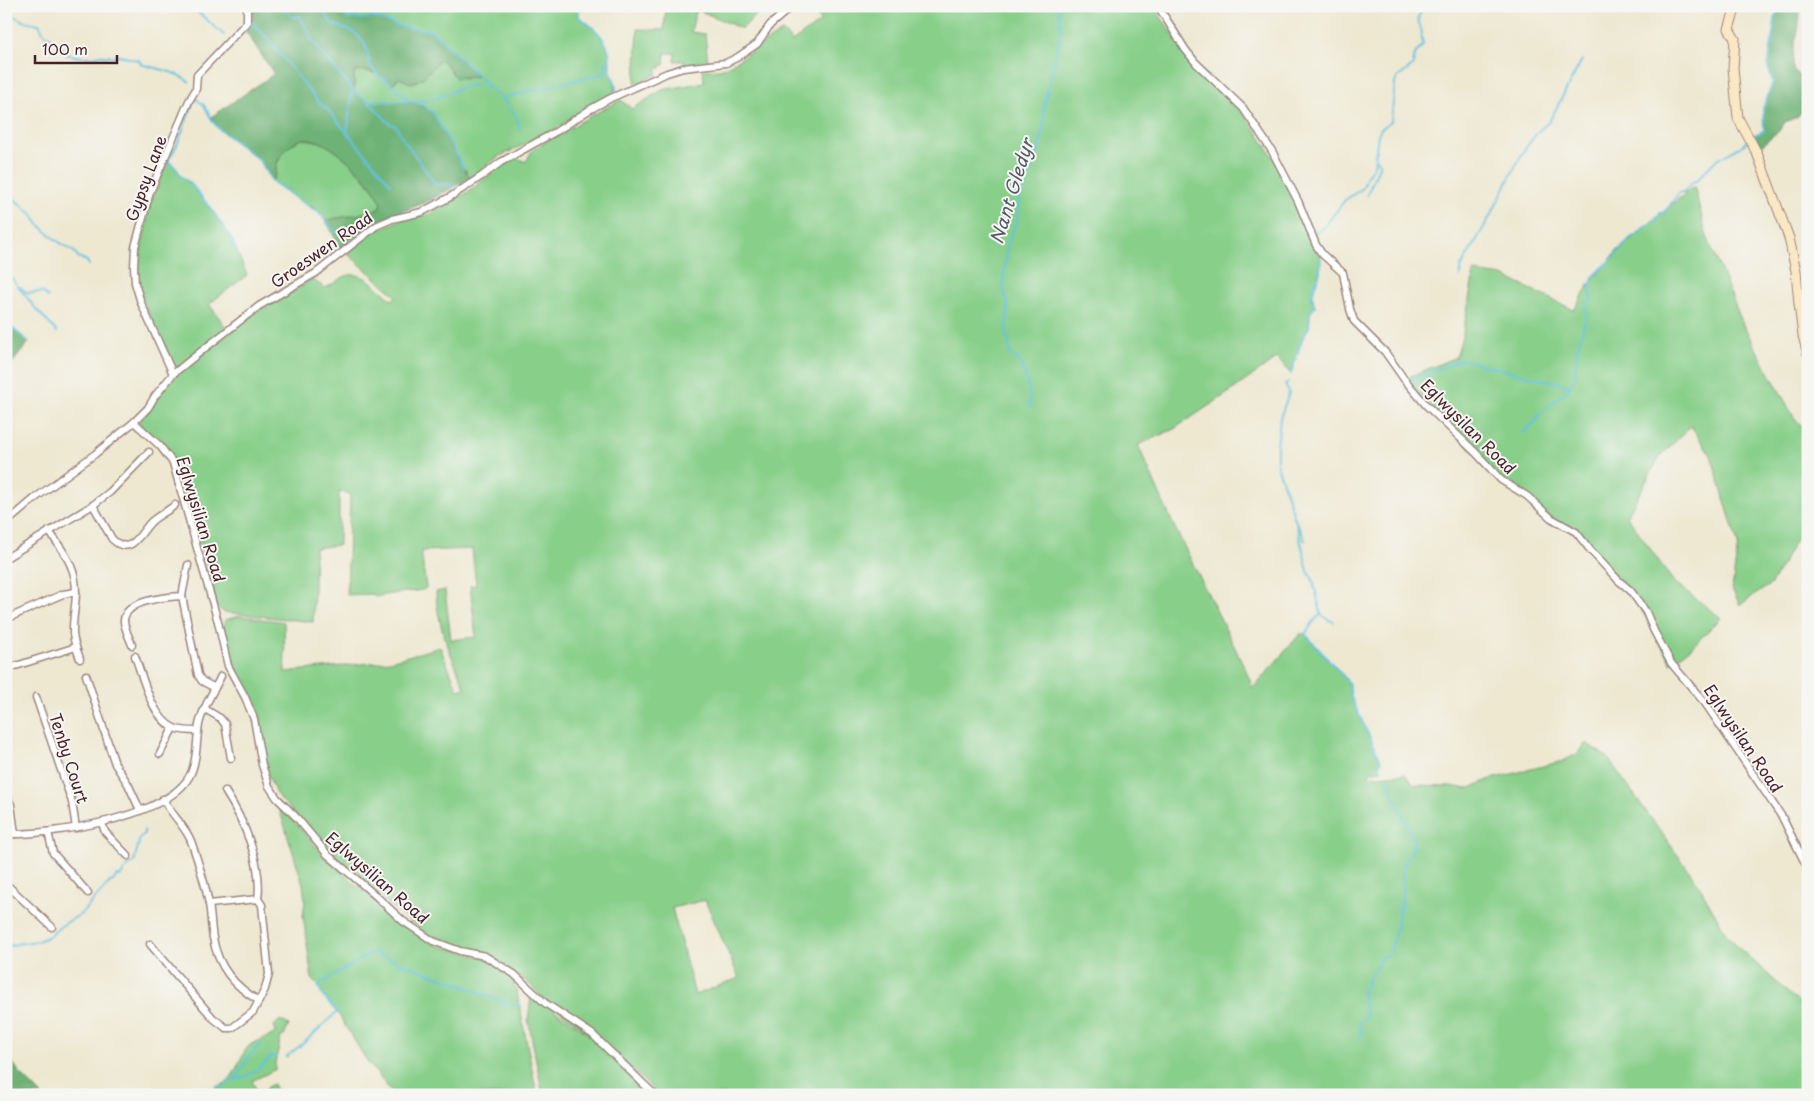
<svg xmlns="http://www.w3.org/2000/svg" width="1814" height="1101" font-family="'Playpen Sans',sans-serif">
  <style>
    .green { fill: #88cf8a; stroke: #69775a; fill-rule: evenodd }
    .forest { fill: #6eb276; stroke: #5c6850 }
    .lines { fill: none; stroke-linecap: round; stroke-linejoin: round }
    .stream { stroke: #64c2e2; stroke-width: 2 }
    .river { stroke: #64c2e2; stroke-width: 10 }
    .street-casing { stroke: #9c847e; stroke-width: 9 }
    .secondary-casing { stroke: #9c847e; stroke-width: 11 }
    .street { stroke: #fff; stroke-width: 6 }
    .secondary { stroke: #fae7c3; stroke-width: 9 }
    .labels { text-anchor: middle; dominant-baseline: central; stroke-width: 4; stroke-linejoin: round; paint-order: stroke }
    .street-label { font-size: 16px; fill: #4a1f2b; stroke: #f6f6f2 }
    .water-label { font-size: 18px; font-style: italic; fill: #53586b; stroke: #f6f6f2 }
  </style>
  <rect width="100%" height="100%" fill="#f6f6f2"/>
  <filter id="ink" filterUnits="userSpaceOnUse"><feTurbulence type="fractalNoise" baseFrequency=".02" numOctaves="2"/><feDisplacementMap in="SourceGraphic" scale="10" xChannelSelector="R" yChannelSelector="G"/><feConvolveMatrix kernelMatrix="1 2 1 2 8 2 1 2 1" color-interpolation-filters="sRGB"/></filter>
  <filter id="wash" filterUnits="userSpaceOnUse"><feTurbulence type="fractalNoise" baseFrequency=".0096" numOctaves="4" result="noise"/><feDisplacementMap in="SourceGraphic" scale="20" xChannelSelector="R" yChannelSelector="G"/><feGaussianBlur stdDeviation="1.12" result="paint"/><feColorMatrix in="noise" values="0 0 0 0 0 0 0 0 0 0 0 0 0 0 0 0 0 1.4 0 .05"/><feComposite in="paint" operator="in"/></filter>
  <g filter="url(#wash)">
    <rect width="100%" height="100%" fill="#eee8d1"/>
    <!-- green -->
    <g class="green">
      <path d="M 334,6 L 579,6 L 579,17 C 592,26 605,36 609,53 C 610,58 608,63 610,69 C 612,79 618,84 613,95 L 551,132 L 498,157 L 470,178 L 456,155 L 433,112 L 414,102 L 368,101 L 354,91 L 354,72 C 366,67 382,76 392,84 L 399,78 L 411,83 C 425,80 430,68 441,60 L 447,64 L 449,70 L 464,79 L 478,75 L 432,31 L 403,27 L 376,18 L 348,19 Z"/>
      <polygon points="666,6 765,6 742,29 696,9 691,32 705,34 708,64 684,66 684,61 674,61 675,53 665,53 664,65 661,65 661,68 657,68 657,74 635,84 638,29 664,30"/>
      <path d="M 810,6 L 1153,6 L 1189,57 L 1233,101 L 1251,123 L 1272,155 L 1295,200 L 1314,248 L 1321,257 L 1320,273 L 1312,295 L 1312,300 L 1315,306 L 1310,313 L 1309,328 C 1301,335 1295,363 1291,374 L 1277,358 L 1234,389 L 1174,429 L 1138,445 L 1172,522 L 1245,668 L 1253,688 L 1300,634 L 1305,634 L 1346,679 L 1349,685 L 1352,700 L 1381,761 L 1379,765 L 1381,770 L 1370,772 L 1369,775 L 1375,776 L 1405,774 L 1414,785 L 1450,786 L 1468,789 L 1488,780 L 1563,761 L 1577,754 L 1586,743 L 1607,757 L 1697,882 L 1724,930 L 1739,948 L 1808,1011 L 1808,1095 L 659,1095 L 621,1059 L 542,997 L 526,981 L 472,950 L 436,940 L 404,917 L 333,856 L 276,794 L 266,770 L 256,716 L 257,709 L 253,708 L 231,666 L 223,625 L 225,620 L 239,616 L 284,622 L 285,672 L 390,661 L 440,647 L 458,690 L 465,688 C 452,656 437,627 436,592 L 445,590 L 451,640 L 476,637 L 470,586 L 476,585 L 472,549 L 421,551 L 426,588 L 423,590 L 384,595 L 375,597 L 375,595 L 371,594 L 347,595 L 350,494 L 339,492 L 339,545 L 315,548 L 313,622 L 223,612 L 216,606 L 199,538 L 192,524 L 180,481 L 171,455 L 159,440 L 144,430 L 139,422 L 140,420 L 154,404 L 156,397 L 178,374 L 256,312 L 287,296 L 312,279 L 325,288 C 333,285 338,279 346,276 C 364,269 379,291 393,300 L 396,296 L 347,253 L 372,232 L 403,219 L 427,215 L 468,192 L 502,165 L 517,158 L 526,162 L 531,152 L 537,147 L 596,113 L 621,100 L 632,109 L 662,90 L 704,82 L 703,70 L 719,69 L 729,66 L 783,31 L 792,42 L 821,21 ZM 705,900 L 739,978 L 695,995 L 672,908 Z"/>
      <path d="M 300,139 C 311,140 322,141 331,147 C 345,156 374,186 381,202 L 379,209 L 367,213 L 326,220 L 314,208 L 297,199 L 272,181 C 278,174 275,169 278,162 C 282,151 291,145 300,139 Z"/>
      <polygon points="168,161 177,169 181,176 190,183 219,220 230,236 247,275 209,304 227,329 175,369 144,303 138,282 138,265 150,205"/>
      <polygon points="1694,186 1706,234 1744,327 1796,421 1808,430 1808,522 1804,525 1771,584 1740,605 1732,589 1738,544 1711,455 1691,426 1659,458 1627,516 1673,581 1721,618 1692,647 1671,663 1635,598 1576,532 1551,518 1501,480 1404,379 1456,357 1463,333 1474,272 1503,276 1574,310 1589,285 1618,250"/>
      <polygon points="277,802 329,861 401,923 416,935 433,944 485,958 500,967 512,979 517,993 537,1095 394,1095 367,1061 337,1012 323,996 318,985 312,979 303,916 305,901 303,884"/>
      <polygon points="533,995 591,1036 652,1095 543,1095 528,1020 531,997"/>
      <path d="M 280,1020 L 289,1025 L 284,1036 L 281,1037 L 275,1063 L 276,1069 L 252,1081 L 258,1093 L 267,1089 L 267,1087 L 273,1084 L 278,1095 L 215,1095 L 217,1086 C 234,1085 238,1059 248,1047 C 256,1039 269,1039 276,1032 L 274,1026 Z"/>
    </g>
    <!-- forest -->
    <g class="forest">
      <path d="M 254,6 L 334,6 L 348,19 L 376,18 L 403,27 L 432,31 L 435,33 L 478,76 L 456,78 C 450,72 448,65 441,60 C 429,69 427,79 411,83 L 399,78 L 392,84 C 382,76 366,67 354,72 L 354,91 L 368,101 L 414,102 L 433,112 L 456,155 L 470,178 L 429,201 L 375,222 L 340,248 L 326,220 L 367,213 L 379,209 L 381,202 C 372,180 328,135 302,139 C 298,140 292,144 289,147 C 285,150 279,158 277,163 C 275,170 278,175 272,181 L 259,160 L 220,130 L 211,117 L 274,74 L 245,30 L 253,18 Z"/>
      <polygon points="1777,6 1801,6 1798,31 1794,45 1793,70 1808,84 1808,104 1797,117 1785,122 1779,131 1772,136 1758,150 1750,137 1764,130 1763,108 1773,82 1768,68"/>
      <polygon points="6,323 29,342 6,371"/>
      <polygon points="6,1053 20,1073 42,1095 7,1095"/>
    </g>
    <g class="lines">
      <!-- stream -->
      <g class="stream">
        <polyline points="191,6 224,35"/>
        <polyline points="277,6 294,17 300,16 307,30 311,34 309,37 354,91 368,101 389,123 396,126 403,139 436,185 455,185"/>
        <polyline points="319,6 322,8 332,24 354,32 360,38 366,46 370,65 377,75 388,81 407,99 422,105 433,112 464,168"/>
        <polyline points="334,6 348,19 376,18 403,27 432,31 506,103 517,117 520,130"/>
        <path d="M 579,6 L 579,17 C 592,26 605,36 609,52 C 610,57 609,62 610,68 C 611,76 617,82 616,90"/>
        <polyline points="6,9 13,12 13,15"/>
        <path d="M 6,12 L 23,21 L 39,24 L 43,32 L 59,44 L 66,54 C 76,57 91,59 101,55 L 106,57 L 109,55 L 112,58 C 124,52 128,60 139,60 L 141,64 C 158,69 175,71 189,82"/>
        <polyline points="252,22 268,39 320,104 327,109 391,184"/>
        <polyline points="506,97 606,73 605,62"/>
        <path d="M 370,101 C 390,101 410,103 429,100 C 451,97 463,78 489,88"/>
        <polyline points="347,133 352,92 354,91"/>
        <polyline points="1750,137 1764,131 1763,108 1773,82 1768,68 1777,6"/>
        <path d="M 6,192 L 33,215 C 37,224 50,236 59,242 C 66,247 74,249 78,257 L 87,261 L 89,265"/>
        <polyline points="1367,195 1380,164 1376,159"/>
        <polyline points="1315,233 1324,227 1345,200 1363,188 1367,176 1374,166 1378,134 1381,129 1391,121 1395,83 1397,78 1409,69 1413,65 1415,54 1423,45 1418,17 1421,12 1421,6"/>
        <polyline points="236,250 230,236 211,209 190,183 181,176 177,169 168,161 177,145 195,98 204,105 213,122 220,130 259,160 272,181 297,199 320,213 331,229 336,232 346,234 365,228"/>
        <polyline points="6,271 36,309 57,332"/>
        <path d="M 1460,277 L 1461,267 C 1471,249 1482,231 1492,213 C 1507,186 1524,139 1549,122 L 1582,60"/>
        <polyline points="20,287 27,293 42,292 48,297"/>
        <polyline points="6,323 29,342"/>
        <path d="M 1291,374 C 1295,363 1301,335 1309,328 L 1310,313 L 1315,306 C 1309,294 1316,286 1319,274 C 1321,269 1320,263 1321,257"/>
        <polyline points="1411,381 1462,359 1479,364 1570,386"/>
        <polyline points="1288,382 1285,385 1289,393 1280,418 1277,447 1277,465 1296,522 1308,571 1313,580 1321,614 1315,620 1305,634 1346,679 1349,685 1352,700 1381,761 1379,765 1381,770"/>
        <polyline points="1030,407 1030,394 1022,365 1017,359 1010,355 1008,338 1006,336 1008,303 1005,296 1003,278 1007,255 1006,249 1018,216 1019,199 1039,151 1044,121 1044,105 1061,32 1059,6"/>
        <polyline points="1523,433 1538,419 1538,415 1549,407 1556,399 1567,391 1575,378 1577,350 1586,318 1587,305 1591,300 1590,288 1593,277 1621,250 1629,239 1640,232 1645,226 1656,221 1660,213 1665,212 1679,193 1685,191 1691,183 1696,181 1715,161 1743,145 1747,141"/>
        <polyline points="1297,524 1305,540"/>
        <polyline points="1322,615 1327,619 1334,622"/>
        <polyline points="1387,776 1403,817 1414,839 1412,851 1403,867 1402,898 1391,951"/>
        <polyline points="6,947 16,944 38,941 50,936 61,926 81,914 110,882 113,881 117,876 121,876 125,869 134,862 140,838 144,835 144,830"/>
        <path d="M 1360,1039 L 1362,1034 L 1359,1025 L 1366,1016 L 1362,992 C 1366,988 1366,982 1370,977 C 1374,970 1379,966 1380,958 L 1388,955"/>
        <polyline points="286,1057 305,1042 337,1012 323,996 318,985 374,951 378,955 456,983 510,1005 520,1006"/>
        <polyline points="236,1078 251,1053 262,1043"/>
        <polyline points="216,1088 217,1086 223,1086 229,1081 245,1077 261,1067 272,1056 276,1058"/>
        <polyline points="215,1095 216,1094"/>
      </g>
      <!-- river -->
      <polyline class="river" points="6,1094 7,1095"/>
    </g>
  </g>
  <g filter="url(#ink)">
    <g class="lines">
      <!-- street casing -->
      <g class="street-casing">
        <g id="street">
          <polyline points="1158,6 1185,49 1196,63 1243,108 1272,151 1298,201 1316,245 1322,254 1343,273 1350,309 1354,321 1385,352 1404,379 1426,405 1476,453 1501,480 1527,496 1551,518 1576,532 1591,551 1619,581 1630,590 1646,612 1654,631 1671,663 1705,703 1782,817 1808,869"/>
          <polyline points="173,374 141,303 135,283 134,267 135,247 150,192 189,101 196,89 197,75 247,22 247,6"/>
          <polyline points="134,422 160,446 173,463 218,622 228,666 245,697 254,719 262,765 269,786 277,798 297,818 328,855 376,896 403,921 433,941 460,951 485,956 514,974 545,1003 592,1034 655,1095"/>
          <path d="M 93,505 L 112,539 C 132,558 140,532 152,521 C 159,515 168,511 175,505"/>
          <polyline points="6,523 34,499 95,454 134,422 148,408 155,396 173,374 204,349 259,306 316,273 376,226 392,219 422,212 450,197 482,176 501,162 557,131 589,110 611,98 667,73 683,68 726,63 738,57 757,44 770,25 792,6"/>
          <path d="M 49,531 C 58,544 70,559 74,575 C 79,595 73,610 73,629 C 72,640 77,649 80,659"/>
          <polyline points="6,558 93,505 110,492 149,452"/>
          <polyline points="188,565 182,596 198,675 202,681 215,688"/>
          <polyline points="6,619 63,594 76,592"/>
          <path d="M 132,645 C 129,637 125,629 124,622 C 123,600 166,597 182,596"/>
          <path d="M 135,656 C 143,678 152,718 174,728 C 181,731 190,731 198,731"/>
          <polyline points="6,669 76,647"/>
          <polyline points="86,675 115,764 128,784 140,810"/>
          <polyline points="36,697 72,802 76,828"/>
          <polyline points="205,709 220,718 225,724 231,758"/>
          <polyline points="160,754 173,728"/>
          <path d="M 225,791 C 243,819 263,864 258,899"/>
          <polyline points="6,793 11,805 15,834"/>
          <path d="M 163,799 C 171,814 185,826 191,841 C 198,861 205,883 209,904 C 211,915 211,927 213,938 C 218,967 234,986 259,1001"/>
          <polyline points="102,823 105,832 128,856"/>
          <polyline points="48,832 53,853 88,893"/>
          <path d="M 6,834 C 50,835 172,818 191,773 C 198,758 196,740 199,725 C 202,708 214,691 221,676"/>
          <polyline points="6,884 52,927"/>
          <polyline points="150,944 213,1018 226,1028 232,1028 253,1012 265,989 269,974 262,905 258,899 209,904"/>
        </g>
      </g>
      <!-- secondary casing -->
      <g class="secondary-casing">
        <polyline id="secondary" points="1736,6 1729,29 1735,39 1733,68 1738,118 1757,153 1789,238 1796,271 1799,304 1803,336 1808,354"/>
      </g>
      <!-- street -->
      <use href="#street" class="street"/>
      <!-- secondary -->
      <use href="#secondary" class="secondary"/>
    </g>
  </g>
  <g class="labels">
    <!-- street labels -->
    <g class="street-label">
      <text transform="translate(145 178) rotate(-70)">Gypsy Lane</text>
      <text transform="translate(321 249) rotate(-35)">Groeswen Road</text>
      <text transform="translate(1469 426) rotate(45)">Eglwysilan Road</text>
      <text transform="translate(202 519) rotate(73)">Eglwysilian Road</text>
      <text transform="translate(1744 738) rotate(56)">Eglwysilan Road</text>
      <text transform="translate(70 758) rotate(72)">Tenby Court</text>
      <text transform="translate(378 877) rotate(41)">Eglwysilian Road</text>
    </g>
    <!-- water labels -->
    <g class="water-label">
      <text transform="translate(1011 191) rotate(-73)">Nant Gledyr</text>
    </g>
  </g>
  <!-- margin -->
  <rect width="1814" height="1101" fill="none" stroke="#f6f6f2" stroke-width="25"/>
  <!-- scale -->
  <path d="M35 55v8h82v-8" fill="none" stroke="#4a1f2b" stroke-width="2.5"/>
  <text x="42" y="55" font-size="15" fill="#4a1f2b" stroke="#f6f6f2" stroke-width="4" paint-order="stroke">100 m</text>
</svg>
